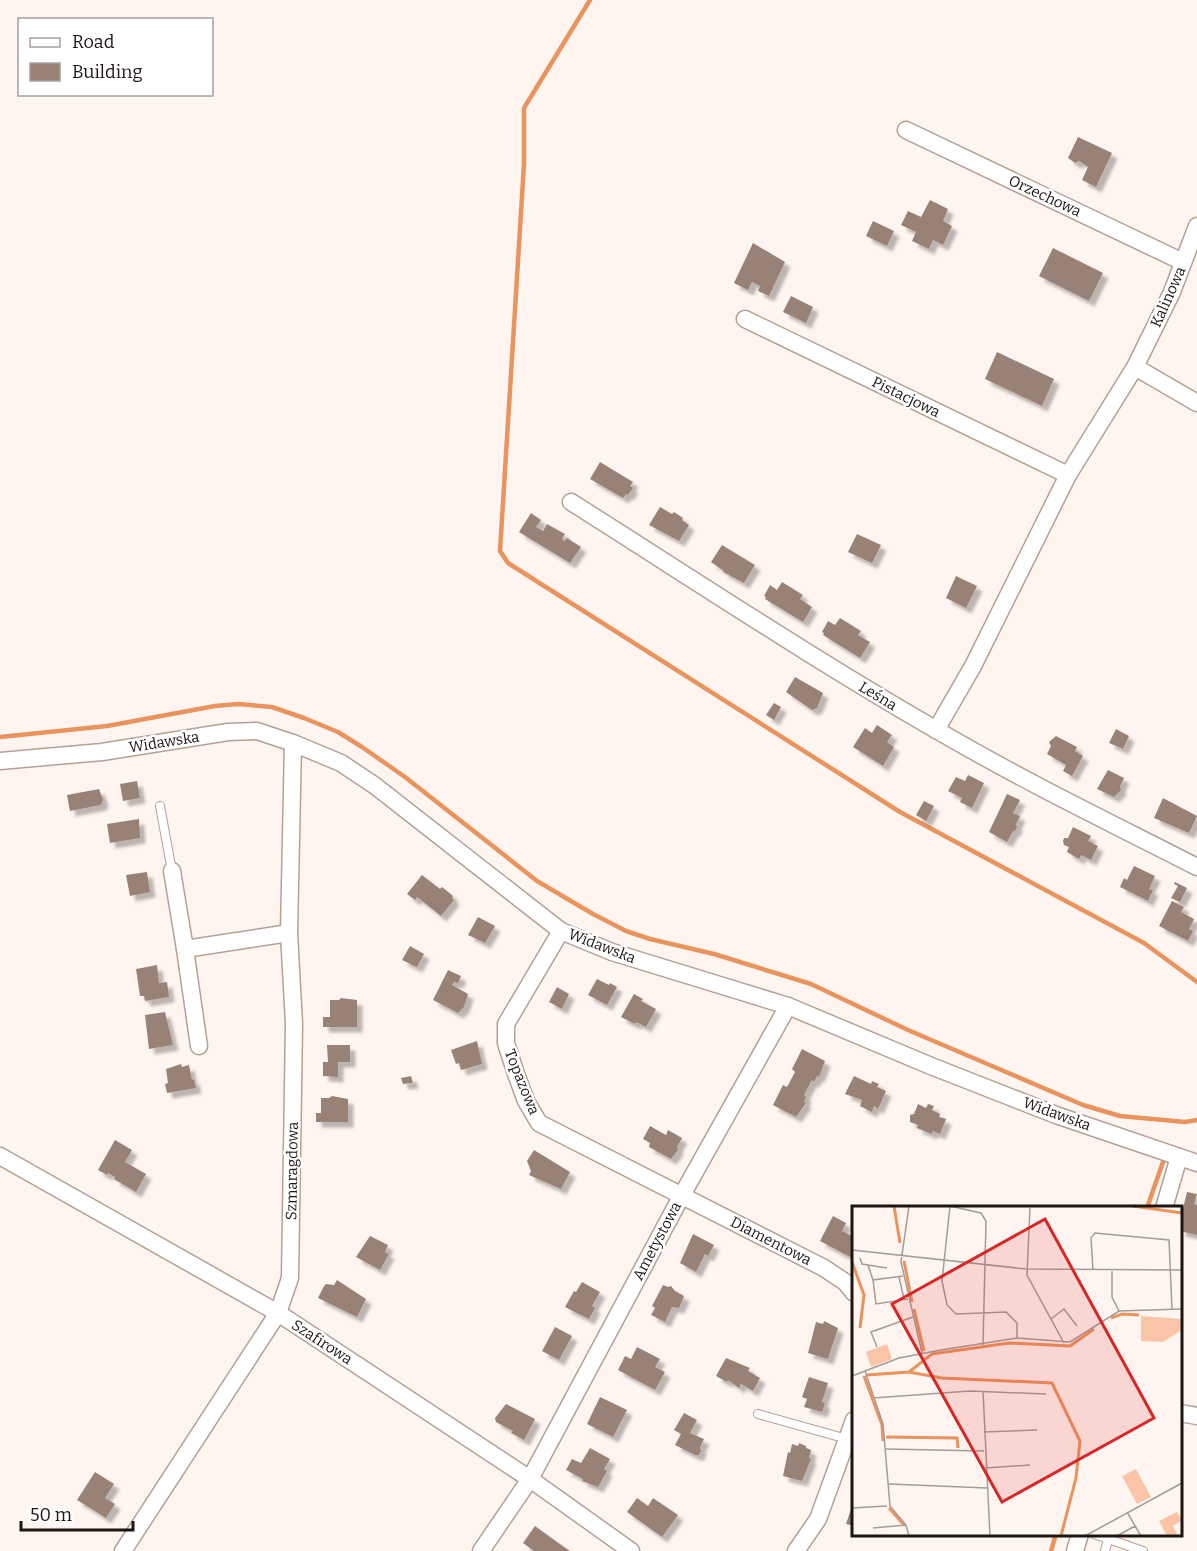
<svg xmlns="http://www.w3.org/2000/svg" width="1197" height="1551" font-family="Bitter,serif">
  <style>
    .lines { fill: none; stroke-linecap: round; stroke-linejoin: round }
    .stream { stroke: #e9945f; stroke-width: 4.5 }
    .building { fill: #988276; filter: url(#shadow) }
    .lane-casing { stroke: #b6a094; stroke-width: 10 }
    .street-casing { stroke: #b6a094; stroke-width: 19 }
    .lane { stroke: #fff; stroke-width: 8 }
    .street { stroke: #fff; stroke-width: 16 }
    .labels { text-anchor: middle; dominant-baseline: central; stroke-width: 5; stroke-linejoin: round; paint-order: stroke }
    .street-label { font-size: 15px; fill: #1d1511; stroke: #fff }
    .inset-river { fill: none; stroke: #e9945f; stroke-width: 3 }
    .inset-road { fill: none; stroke: #a59b97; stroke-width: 1.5 }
    .view { fill: #d62828; fill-opacity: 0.15; stroke: #d62828; stroke-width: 3 }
    .inset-edge { fill: none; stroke: #1d1511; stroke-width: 3 }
  </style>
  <defs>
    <filter id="shadow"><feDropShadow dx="5.5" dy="5.5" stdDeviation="1.5" flood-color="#0004"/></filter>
  </defs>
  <rect width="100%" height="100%" fill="#fff5f0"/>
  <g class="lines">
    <!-- stream -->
    <g class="stream">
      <polyline points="590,0 524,108 524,164 500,551 508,563 900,812 1144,943 1197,982"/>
      <polyline points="0,737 107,726 215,706 238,704 272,707 304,718 338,732 362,747 405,777 537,881 593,914 626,931 650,939 714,954 811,984 908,1030 1083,1105 1120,1116 1185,1122 1197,1120"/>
      <polyline points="1147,1208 1164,1159"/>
      <polyline points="1051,1551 1056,1534"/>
    </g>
  </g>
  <!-- building -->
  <g class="building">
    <polygon points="1078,137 1112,153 1096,187 1082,180 1088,167 1079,161 1075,163 1068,158"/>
    <polygon points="930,200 948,209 943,221 952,226 943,245 933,240 929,249 912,241 916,232 901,225 908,211 921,217"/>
    <polygon points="873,221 894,231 887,246 866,236"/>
    <polygon points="753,243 785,262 769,296 758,291 760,286 752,282 748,290 734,283"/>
    <polygon points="1053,248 1103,273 1089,301 1039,276"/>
    <polygon points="791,296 813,307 806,323 783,312"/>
    <polygon points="997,352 1054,379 1042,406 985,379"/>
    <polygon points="600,462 633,482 630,486 633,488 628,495 626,494 623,498 590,479"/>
    <polygon points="660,507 672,514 674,512 683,518 682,520 689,525 679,541 649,525"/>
    <polygon points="531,513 541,520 536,527 543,531 547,524 565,534 562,539 565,541 567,538 581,547 570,563 519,532"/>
    <polygon points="857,534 881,545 872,563 848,552"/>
    <polygon points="722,545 755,565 744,583 723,572 724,571 711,562"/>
    <polygon points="956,576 977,586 966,608 946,598"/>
    <polygon points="782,582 803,595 800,599 812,607 803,622 765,599 766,597 764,596 770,585 777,590"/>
    <polygon points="840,618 861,631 858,635 870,642 860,658 823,635 824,633 822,632 828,621 835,625"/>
    <polygon points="795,677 823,693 817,708 812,710 786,692"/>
    <polygon points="774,703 781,707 774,720 766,715"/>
    <polygon points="877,725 892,735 887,742 894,747 883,766 853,747 865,728 872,733"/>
    <polygon points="1116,729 1129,736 1123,749 1109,743"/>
    <polygon points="1056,736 1077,747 1075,751 1083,756 1072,776 1063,771 1066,765 1047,754 1051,746 1049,742"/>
    <polygon points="1108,770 1124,778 1120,786 1121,790 1114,797 1097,789"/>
    <polygon points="968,775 984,783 972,808 960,802 962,798 948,791 956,777 965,781"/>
    <polygon points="137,781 140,798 123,801 120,784"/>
    <polygon points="99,789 103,800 101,805 70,811 67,795"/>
    <polygon points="1007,794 1020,800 1013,813 1020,816 1016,824 1017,827 1015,831 1013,831 1007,842 989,832"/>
    <polygon points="1163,798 1197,816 1189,833 1154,818"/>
    <polygon points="924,801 934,806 926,821 916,815"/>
    <polygon points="139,819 140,838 110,843 107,824"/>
    <polygon points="1073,827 1091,836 1088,841 1098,846 1091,860 1081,855 1079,859 1067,852 1069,847 1064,845 1063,841 1064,838 1068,838"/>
    <polygon points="1134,866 1155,876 1149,889 1153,890 1148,901 1120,887 1124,878 1127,880"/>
    <polygon points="147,872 150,892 130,896 126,875"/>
    <polygon points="422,875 440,889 442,887 453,896 452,898 454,900 441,916 417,897 415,900 407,894"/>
    <polygon points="1175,882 1187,888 1180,902 1171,898 1178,886 1174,884"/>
    <polygon points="1172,901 1184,907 1181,912 1194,919 1189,929 1193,931 1188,941 1159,926"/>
    <polygon points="478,917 495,926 485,943 468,935"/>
    <polygon points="410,946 424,954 417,967 402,960"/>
    <polygon points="157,965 159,983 167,982 169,997 145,1001 144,996 140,996 136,969"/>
    <polygon points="448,970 461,976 458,983 454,982 452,985 468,994 464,1007 458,1013 433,1000"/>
    <polygon points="597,979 609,985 610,983 617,987 607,1005 588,995"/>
    <polygon points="557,987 569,994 562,1009 549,1002"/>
    <polygon points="634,994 643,999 641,1001 656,1009 646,1027 636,1022 635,1024 621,1017"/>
    <polygon points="341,998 357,1000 357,1027 323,1027 323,1017 330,1017 330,1000 339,1000"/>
    <polygon points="165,1012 173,1045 149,1049 145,1015"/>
    <polygon points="477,1041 482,1064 461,1070 459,1063 456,1064 451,1050"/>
    <polygon points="327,1045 350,1045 350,1062 338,1062 338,1077 323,1076 323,1062 328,1062"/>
    <polygon points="802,1049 825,1061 819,1077 817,1076 814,1082 812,1080 804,1095 806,1097 804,1102 806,1103 796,1117 773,1105 783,1085 787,1087 795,1072 792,1069"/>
    <polygon points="181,1064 182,1067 189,1065 192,1080 194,1079 196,1088 167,1093 165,1084 168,1083 166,1069"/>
    <polygon points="411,1076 413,1083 403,1084 401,1078"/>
    <polygon points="854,1076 871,1084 872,1081 879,1084 877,1087 886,1091 878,1109 874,1106 872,1112 860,1106 862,1100 845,1094"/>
    <polygon points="332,1096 348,1099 348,1122 316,1122 316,1113 321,1113 321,1098 329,1098"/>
    <polygon points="918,1104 926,1108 928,1104 934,1106 932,1110 940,1114 939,1117 946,1119 940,1134 933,1131 932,1134 917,1128 918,1125 910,1122 910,1115 914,1114"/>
    <polygon points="650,1126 666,1135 668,1130 682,1138 677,1147 678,1150 671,1159 649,1147 650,1143 643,1139"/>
    <polygon points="115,1140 132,1150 125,1162 146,1174 136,1192 114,1179 115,1177 108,1173 107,1175 98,1170"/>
    <polygon points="534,1150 570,1172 561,1189 529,1175 531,1171 527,1161"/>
    <polygon points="1187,1192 1197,1194 1194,1204 1197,1205 1197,1235 1180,1231 1180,1221"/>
    <polygon points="833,1216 846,1223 842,1231 854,1237 854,1259 820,1241"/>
    <polygon points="693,1234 714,1245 708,1256 705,1254 696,1272 680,1263"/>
    <polygon points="370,1236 388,1245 385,1252 389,1254 380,1270 356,1257"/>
    <polygon points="337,1280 366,1299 357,1317 318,1298 324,1286 326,1284 334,1285"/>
    <polygon points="582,1282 600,1292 592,1306 595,1308 589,1319 565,1307 574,1291 576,1292"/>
    <polygon points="663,1285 668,1287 671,1286 675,1291 684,1296 679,1308 672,1307 665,1322 651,1315 655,1308 652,1306"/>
    <polygon points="824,1321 838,1328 828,1359 808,1353 816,1322 823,1324"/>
    <polygon points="555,1327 572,1336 559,1360 542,1351"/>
    <polygon points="637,1347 660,1359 655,1367 665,1372 655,1390 618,1370 625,1356 631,1359"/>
    <polygon points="726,1358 750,1368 748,1371 760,1378 753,1391 741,1384 739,1388 728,1380 727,1382 716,1376"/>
    <polygon points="809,1377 828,1383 822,1402 825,1403 822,1412 804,1407 807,1399 802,1397"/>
    <polygon points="600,1397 627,1410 613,1437 587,1424"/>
    <polygon points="506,1404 535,1419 524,1440 511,1433 513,1431 496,1422 495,1418"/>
    <polygon points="684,1413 697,1420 690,1433 704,1439 700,1447 701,1451 699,1455 695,1455 675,1445 681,1434 674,1430"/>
    <polygon points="799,1443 806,1446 806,1448 811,1450 809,1458 811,1459 802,1481 783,1476 788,1452 790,1453 792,1444 798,1446"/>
    <polygon points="590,1448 610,1459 604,1469 607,1471 598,1487 582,1481 583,1479 566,1470 572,1459 581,1463"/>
    <polygon points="95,1472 114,1484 105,1498 115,1504 106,1518 77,1500"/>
    <polygon points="637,1498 648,1506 653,1498 678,1515 662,1537 627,1512"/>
    <polygon points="851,1509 854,1509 854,1526 846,1524"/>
    <polygon points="535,1526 557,1542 570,1551 534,1551 523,1543"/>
  </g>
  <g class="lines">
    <!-- lane casing -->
    <g class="lane-casing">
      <g id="lane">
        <polyline points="160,806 172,871"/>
        <polyline points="758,1414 847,1439"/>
        <polyline points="1094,1534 1143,1551"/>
        <polyline points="1105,1551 1108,1539"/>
      </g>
    </g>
    <!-- street casing -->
    <g class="street-casing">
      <g id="street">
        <polyline points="906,130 1183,262"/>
        <polyline points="745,319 1068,475"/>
        <polyline points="1135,367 1197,403"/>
        <path d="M 571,502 C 696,581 819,663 947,736 C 1028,783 1113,824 1197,867"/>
        <polyline points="936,730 973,666 1068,475 1135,367 1172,292 1197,226"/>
        <polyline points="0,761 102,752 228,732 257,731 293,743 341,763 374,785 561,931 612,952 788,1006 931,1066 1056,1115 1197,1163"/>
        <polyline points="172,871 185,949 289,933"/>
        <polyline points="561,931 506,1024 506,1043 515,1071 526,1101 539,1123 824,1268 845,1282 854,1293"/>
        <polyline points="185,949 199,1046"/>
        <polyline points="0,1156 278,1313 530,1479 631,1551"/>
        <polyline points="1164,1208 1179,1157"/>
        <polyline points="1180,1413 1197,1416"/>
        <polyline points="123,1551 278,1313 290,1278 294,1024 289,933 293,743"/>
        <polyline points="481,1551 530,1479 682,1195 788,1006"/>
        <polyline points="796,1551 818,1519 854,1420"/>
        <polyline points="1075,1551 1080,1534"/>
      </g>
    </g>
    <!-- lane -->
    <use href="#lane" class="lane"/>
    <!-- street -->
    <use href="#street" class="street"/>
  </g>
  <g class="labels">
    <!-- street labels -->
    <g class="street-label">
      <text transform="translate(1045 196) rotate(25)">Orzechowa</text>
      <text transform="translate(1168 297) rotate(-66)">Kalinowa</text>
      <text transform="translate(906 397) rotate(26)">Pistacjowa</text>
      <text transform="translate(878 696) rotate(31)">Leśna</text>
      <text transform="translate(164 742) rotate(-9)">Widawska</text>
      <text transform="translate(602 946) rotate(21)">Widawska</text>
      <text transform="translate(522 1082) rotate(68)">Topazowa</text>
      <text transform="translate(1057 1114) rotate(20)">Widawska</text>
      <text transform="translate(292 1171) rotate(-89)">Szmaragdowa</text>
      <text transform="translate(657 1241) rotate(-62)">Ametystowa</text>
      <text transform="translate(771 1241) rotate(27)">Diamentowa</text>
      <text transform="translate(322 1342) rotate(33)">Szafirowa</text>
    </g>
  </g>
  <!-- overview -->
  <g transform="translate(852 1206)">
    <rect width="330" height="330" fill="#fff5f0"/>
    <path d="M 35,138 L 40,153 L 19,161 L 14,146 ZM 325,306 L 330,314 L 321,320 L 326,330 L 315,330 L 307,315 Z" fill="#fac5a6"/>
    <path d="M 289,110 L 330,113 L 330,124 L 311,136 L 289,135 Z" fill="#fac5a6"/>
    <path d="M 284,263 L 299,291 L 285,298 L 270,270 Z" fill="#fac5a6"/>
    <path class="inset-river" d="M 42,0 L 48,37M 281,0 L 330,7M 52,55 L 60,96M 0,56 L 12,89 L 8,122M 62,103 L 72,145M 259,112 L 270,108 L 287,109M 57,166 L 90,172 L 200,177 L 228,235 L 224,272 L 209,330M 15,169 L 57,166 L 80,148 L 157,137 L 218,140 L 242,123M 12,170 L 30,219 L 31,235M 34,231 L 105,232 L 106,242M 37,302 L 52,319"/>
    <path class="inset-road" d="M 57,0 L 49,56 L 70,147M 98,0 L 90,75 L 95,99 L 104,108 L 154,106 L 165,117 L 165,132M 98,0 L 129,7 L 134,15 L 131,139M 178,2 L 175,69 L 212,137M 0,44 L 174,63 L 330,64M 8,52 L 10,58 L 16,59 L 21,74M 16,59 L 35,62M 241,64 L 239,32 L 243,27 L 317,34 L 320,104M 260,65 L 260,91 L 267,105M 51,70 L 21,74 L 24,98 L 56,93M 47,71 L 52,93M 199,113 L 212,103 L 225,120M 25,141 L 19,126 L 61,111M 13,165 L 31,218 L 38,300 L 54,319 L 57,330M 0,170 L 47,152 L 89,144 L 165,132 L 218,136 L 267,105 L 330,103M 131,185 L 138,330M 21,192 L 118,185 L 194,188M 132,226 L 185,224M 34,243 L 132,245M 133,262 L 178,259M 37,278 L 135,282M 0,302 L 35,300M 275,306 L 289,330M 21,322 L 54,319M 233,330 L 330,277M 265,330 L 283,320"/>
    <path class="view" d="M 193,13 L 302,212 L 150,296 L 40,98 Z"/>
    <rect width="330" height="330" class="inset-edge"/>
  </g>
  <!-- legend -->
  <rect x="18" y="18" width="195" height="78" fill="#ffffff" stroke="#a5a1a0" stroke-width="1.5"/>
  <rect x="30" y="38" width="30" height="9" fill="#ffffff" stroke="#a5a1a0" stroke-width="1.5"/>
  <text x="72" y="48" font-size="18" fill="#1d1511">Road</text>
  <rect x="30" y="63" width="30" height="18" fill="#988276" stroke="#a5a1a0" stroke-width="1.5"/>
  <text x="72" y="78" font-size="18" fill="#1d1511">Building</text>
  <!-- scale -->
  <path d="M21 1521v9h112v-9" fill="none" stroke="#1d1511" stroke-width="3"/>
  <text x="30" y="1521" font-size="18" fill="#1d1511" stroke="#ffffff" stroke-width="4.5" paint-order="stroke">50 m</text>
</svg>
